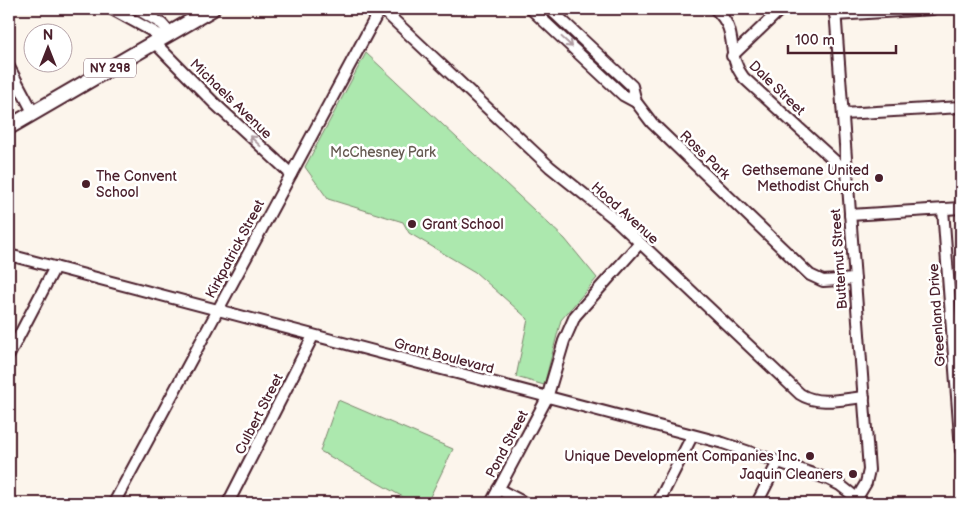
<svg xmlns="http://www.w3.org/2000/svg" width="970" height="512" font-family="'Balsamiq Sans',sans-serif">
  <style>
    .green { fill: #ace8ae; stroke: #7b846c }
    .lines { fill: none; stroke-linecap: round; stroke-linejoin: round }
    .minor-casing { stroke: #4a1f2b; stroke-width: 14 }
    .major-casing { stroke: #4a1f2b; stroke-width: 18 }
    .minor { stroke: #fff; stroke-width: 10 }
    .major { stroke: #fff; stroke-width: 14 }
    .oneway { stroke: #ae9aa0 }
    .poi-dot { fill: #4a1f2b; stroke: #fff; stroke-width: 2 }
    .labels { text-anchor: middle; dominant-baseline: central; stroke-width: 5; stroke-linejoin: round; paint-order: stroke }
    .shield { fill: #fff; stroke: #80626b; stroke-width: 1 }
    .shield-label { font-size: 12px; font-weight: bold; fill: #4a1f2b }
    .street-label { font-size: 14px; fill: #4a1f2b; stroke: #fff }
    .park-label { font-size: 14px; fill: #675b52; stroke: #fff }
    .poi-label { font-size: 14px; fill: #4a1f2b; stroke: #fff; text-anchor: end }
  </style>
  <rect width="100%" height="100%" fill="#fcf5ec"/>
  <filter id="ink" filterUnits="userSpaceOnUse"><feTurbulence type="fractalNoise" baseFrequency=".02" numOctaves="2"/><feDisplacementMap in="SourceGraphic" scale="10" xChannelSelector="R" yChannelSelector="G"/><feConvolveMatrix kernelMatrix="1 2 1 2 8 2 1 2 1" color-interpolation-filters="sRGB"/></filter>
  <g filter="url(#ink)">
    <!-- green -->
    <g class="green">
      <polygon points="366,53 565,239 597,278 561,320 544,385 516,377 528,319 475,272 409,233 403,222 328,199 305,167"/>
      <polygon points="338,400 453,449 427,503 414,503 320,451"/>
    </g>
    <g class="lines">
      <!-- minor casing -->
      <g class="minor-casing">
        <g id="minor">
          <polyline points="112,9 163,37"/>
          <polyline points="137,9 162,24 170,33"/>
          <path d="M 382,9 L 550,167 L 615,219 L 800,394 C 818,406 844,399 864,397"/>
          <polyline points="531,9 623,95 636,102"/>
          <polyline points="550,9 632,86 636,102 652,123 810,275 823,281 855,279"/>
          <path d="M 715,9 C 741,32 724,53 744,78 L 847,172"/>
          <polyline points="835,9 869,470 866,483 854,503"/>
          <polyline points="835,15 932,9"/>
          <polyline points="154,42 213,102 291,174"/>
          <polyline points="732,56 781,9"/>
          <polyline points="9,67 33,112"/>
          <polyline points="843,114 961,107"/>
          <polyline points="943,209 961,450"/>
          <polyline points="850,215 961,208"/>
          <polyline points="9,255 723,443 828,479 840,485 863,503"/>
          <polyline points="9,355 55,267"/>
          <polyline points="498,489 525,503"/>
          <polyline points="114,503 380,9"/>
          <polyline points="228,503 313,336"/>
          <polyline points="491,503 547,398 564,341 575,316 639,244"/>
          <polyline points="658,503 692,436"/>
          <polyline points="757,503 778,462"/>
        </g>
      </g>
      <!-- major casing -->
      <g class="major-casing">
        <polyline id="major" points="9,127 212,9"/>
      </g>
      <!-- minor -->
      <use href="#minor" class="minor"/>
      <!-- major -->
      <use href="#major" class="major"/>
    </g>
    <!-- one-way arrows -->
    <defs><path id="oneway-shaft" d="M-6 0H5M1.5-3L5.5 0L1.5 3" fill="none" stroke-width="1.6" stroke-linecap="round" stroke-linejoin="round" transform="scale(1.25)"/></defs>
    <g class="oneway">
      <use href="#oneway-shaft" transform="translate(567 42) rotate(43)"/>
      <use href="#oneway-shaft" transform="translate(255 141) rotate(-137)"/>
    </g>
  </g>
  <!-- markers -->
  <g class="poi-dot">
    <circle cx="879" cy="178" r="5"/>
    <circle cx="86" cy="184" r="5"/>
    <circle cx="412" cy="224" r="5"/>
    <circle cx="810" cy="456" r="5"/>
    <circle cx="853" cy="474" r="5"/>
  </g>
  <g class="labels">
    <!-- shield labels -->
    <rect class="shield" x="84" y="58.5" width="52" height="19" rx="4"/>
    <g class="shield-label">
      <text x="110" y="68">NY 298</text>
    </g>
    <!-- street labels -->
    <g class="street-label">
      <text transform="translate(777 88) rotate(44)">Dale Street</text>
      <text transform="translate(231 99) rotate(44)">Michaels Avenue</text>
      <text transform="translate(705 155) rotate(44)">Ross Park</text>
      <text transform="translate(625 213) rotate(42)">Hood Avenue</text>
      <text transform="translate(235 249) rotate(-62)">Kirkpatrick Street</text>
      <text transform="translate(839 259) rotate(-94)">Butternut Street</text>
      <text transform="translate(937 315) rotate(-94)">Greenland Drive</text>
      <text transform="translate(444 356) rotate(15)">Grant Boulevard</text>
      <text transform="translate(259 414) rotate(-63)">Culbert Street</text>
      <text transform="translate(507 444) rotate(-62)">Pond Street</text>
    </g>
    <!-- park labels -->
    <g class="park-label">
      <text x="383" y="152">McChesney Park</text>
    </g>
    <!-- poi labels -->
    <g class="poi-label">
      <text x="869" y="170">Gethsemane United<tspan x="869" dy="16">Methodist Church</tspan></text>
      <text x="96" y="176" text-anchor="start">The Convent<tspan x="96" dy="16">School</tspan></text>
      <text x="422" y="224" text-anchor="start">Grant School</text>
      <text x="800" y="456">Unique Development Companies Inc.</text>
      <text x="843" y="474">Jaquin Cleaners</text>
    </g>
  </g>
  <!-- margin -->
  <rect width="970" height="512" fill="none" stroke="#fff" stroke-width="30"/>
  <rect x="15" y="15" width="940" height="482" fill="none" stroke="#4a1f2b" stroke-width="2" filter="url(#ink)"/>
  <!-- north arrow -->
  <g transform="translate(48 48)"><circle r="24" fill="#ffffff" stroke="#b7a5aa"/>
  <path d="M0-4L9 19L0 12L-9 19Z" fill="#4a1f2b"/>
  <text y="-8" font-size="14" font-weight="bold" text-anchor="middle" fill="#4a1f2b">N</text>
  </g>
  <!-- scale -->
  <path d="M788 45v8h108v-8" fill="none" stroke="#4a1f2b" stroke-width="2.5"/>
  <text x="795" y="45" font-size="15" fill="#4a1f2b" stroke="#ffffff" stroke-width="4" paint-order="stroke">100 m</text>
</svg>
